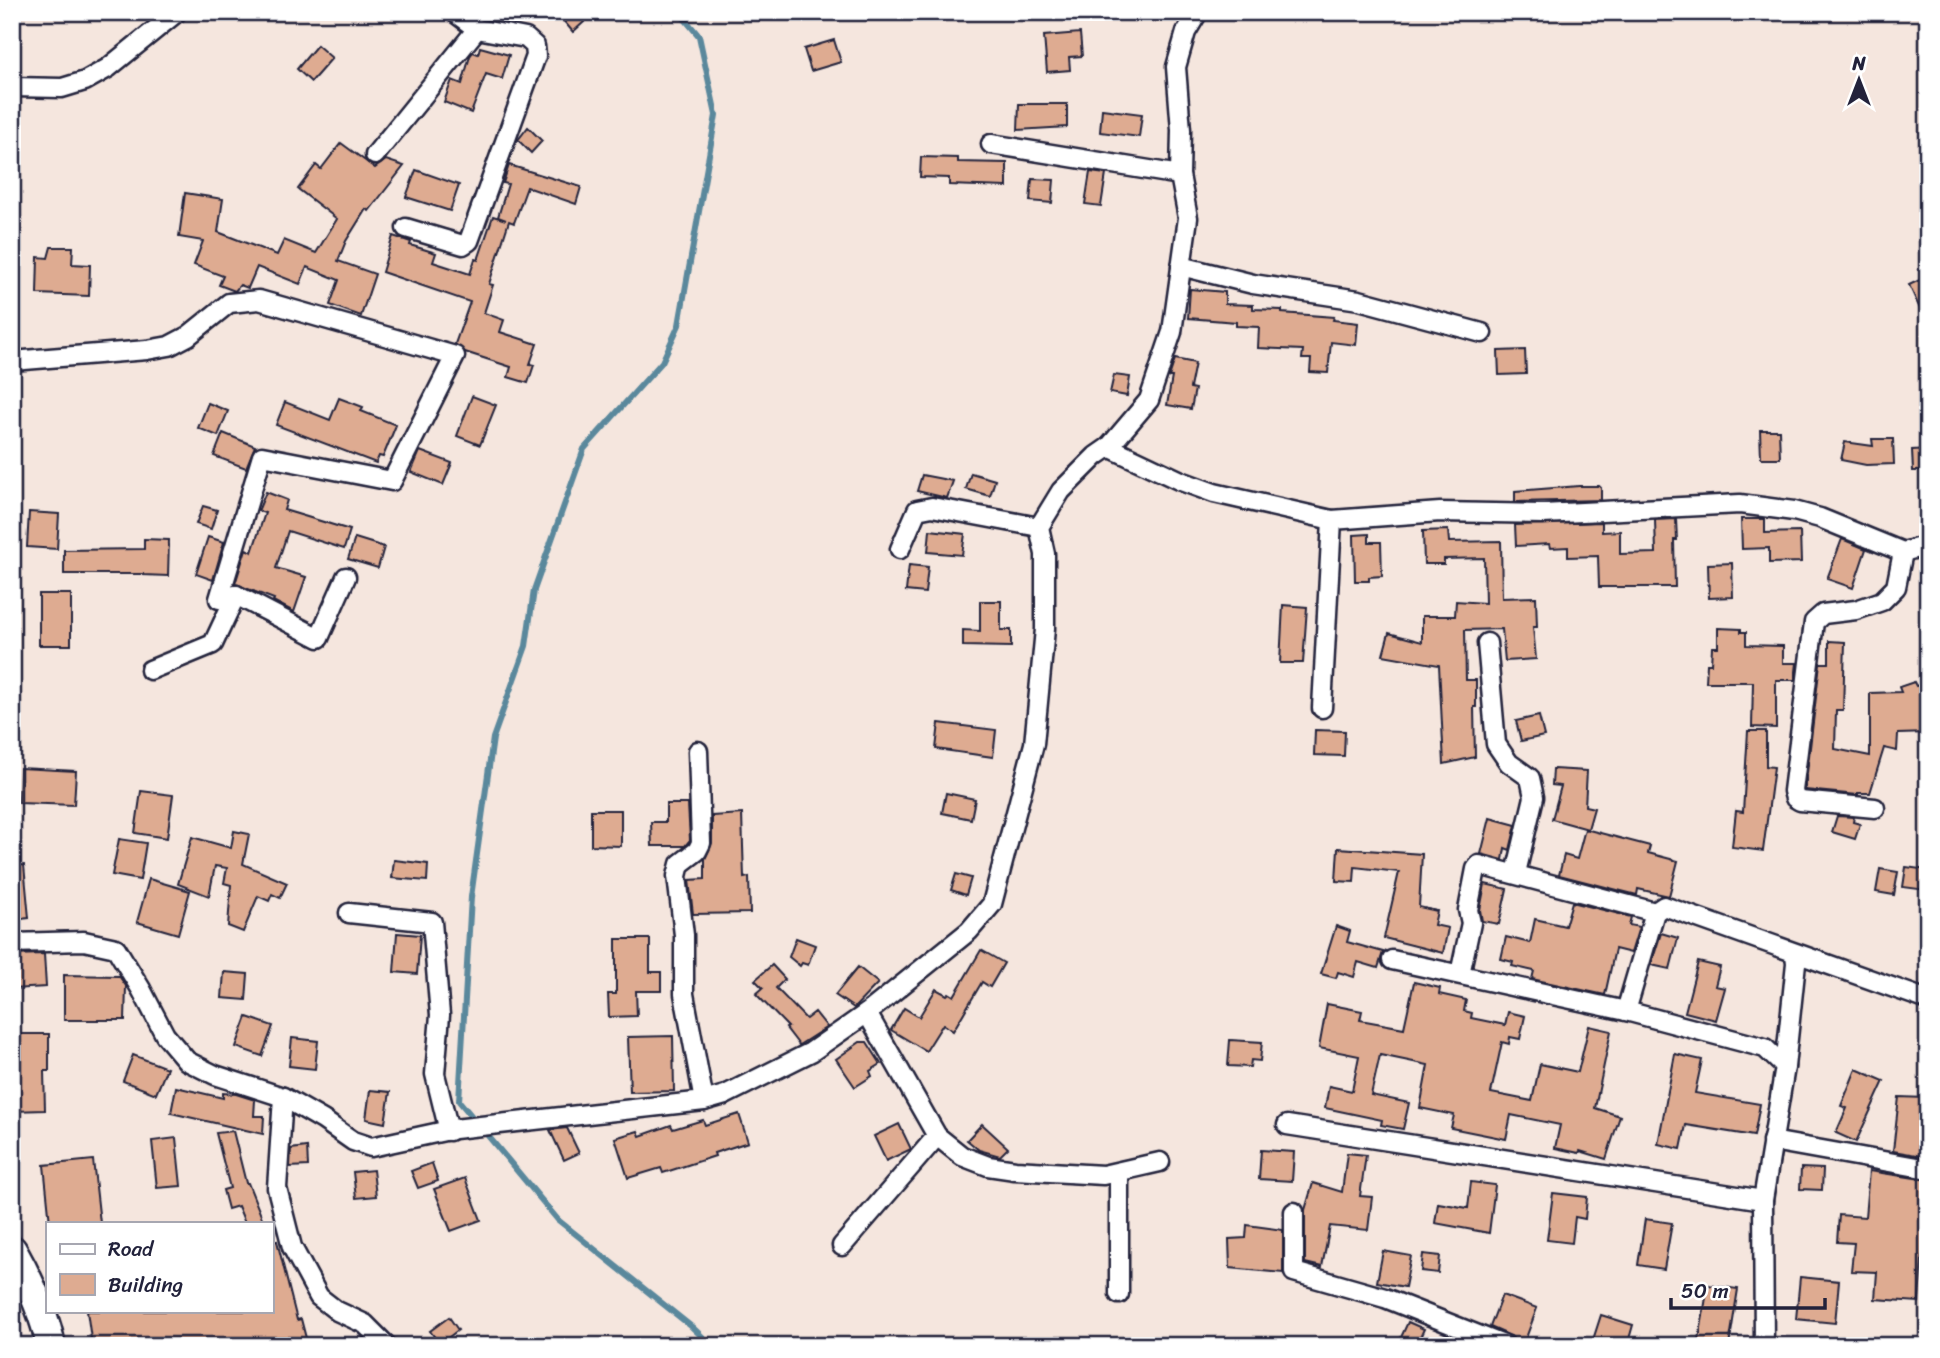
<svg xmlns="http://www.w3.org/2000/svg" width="1940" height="1358" font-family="Sriracha,sans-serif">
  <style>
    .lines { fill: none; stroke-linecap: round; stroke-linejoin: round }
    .stream { stroke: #5a889c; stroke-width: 6 }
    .building { fill: #deab91; stroke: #22223b; stroke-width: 2 }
    .street-casing { stroke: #22223b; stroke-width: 23 }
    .primary-casing { stroke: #22223b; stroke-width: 33 }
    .street { stroke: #fff; stroke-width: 18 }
    .primary { stroke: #fff; stroke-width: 28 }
  </style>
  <rect width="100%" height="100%" fill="#f5e6de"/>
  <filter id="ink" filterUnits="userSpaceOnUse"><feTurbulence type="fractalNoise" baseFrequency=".0143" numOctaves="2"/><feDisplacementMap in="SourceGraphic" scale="14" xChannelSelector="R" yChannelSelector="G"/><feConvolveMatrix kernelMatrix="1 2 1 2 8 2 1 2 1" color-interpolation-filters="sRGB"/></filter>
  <g filter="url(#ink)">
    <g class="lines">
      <!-- stream -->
      <polyline class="stream" points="679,12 699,36 716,115 679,325 662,362 584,449 534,590 526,646 493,738 471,897 459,1101 558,1220 692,1327 712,1346"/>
    </g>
    <!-- building -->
    <g class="building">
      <polygon points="556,12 595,12 573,32"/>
      <polygon points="1080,33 1082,56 1069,57 1070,70 1047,72 1044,36"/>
      <polygon points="834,40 841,62 811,71 804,49"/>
      <polygon points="317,45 332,58 311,82 297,69"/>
      <polygon points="480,47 509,55 502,79 486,74 471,113 444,102 452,80 462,84 470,56 473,52 478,54"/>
      <polygon points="1019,104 1067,104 1067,127 1018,130"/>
      <polygon points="1102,109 1142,114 1139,137 1100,132"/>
      <polygon points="528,127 542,141 531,153 518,140"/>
      <polygon points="341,143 375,168 386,160 404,166 369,211 366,209 346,241 338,261 375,274 361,316 330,305 339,280 307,267 300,284 257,267 248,288 240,285 235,291 219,285 223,276 194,265 203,241 179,237 185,193 223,199 218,232 277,255 284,240 316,253 337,219 298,189 316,165 321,169"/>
      <polygon points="921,157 958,158 958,162 1007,163 1007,187 949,185 949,178 920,177"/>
      <polygon points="509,165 581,187 576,204 527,187 514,223 509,221 489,284 493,285 484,313 504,320 500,332 537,344 530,364 534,365 528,383 508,377 511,367 465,352 455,344 470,302 382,272 393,236 411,242 410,245 436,253 433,262 470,274 475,259 478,260 493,216 506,220 498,217 508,184 503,183"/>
      <polygon points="416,170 459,185 450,211 406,197"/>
      <polygon points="1090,172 1106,174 1101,206 1085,204"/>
      <polygon points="1032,179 1054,180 1052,203 1030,201"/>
      <polygon points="51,247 73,247 72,264 90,265 89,296 37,294 38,257 48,258"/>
      <polygon points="1928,276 1928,326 1909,285"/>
      <polygon points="1190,289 1225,292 1225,304 1253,305 1253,309 1282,310 1282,313 1334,317 1333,320 1358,323 1356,345 1331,342 1328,373 1310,372 1311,359 1302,359 1303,350 1258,348 1259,327 1236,326 1236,322 1188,318"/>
      <polygon points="1525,350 1526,374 1499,375 1498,351"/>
      <polygon points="1175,359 1195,363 1190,388 1195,389 1191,409 1167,405 1172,377 1169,377"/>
      <polygon points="1114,375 1130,377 1127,396 1110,393"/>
      <polygon points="472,396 496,405 480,445 457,436"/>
      <polygon points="339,398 363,407 361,411 396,425 383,457 379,456 376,463 276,425 285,402 330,420"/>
      <polygon points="208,403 228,411 218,436 198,428"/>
      <polygon points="1760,430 1779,430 1780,458 1761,458"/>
      <polygon points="223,433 255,446 246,468 214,456"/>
      <polygon points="1872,439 1893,439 1894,464 1866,465 1841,460 1845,442 1873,446"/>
      <polygon points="1928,449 1928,471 1913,471 1912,450"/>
      <polygon points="420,451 452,463 443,485 411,472"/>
      <polygon points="971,473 995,480 990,496 966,489"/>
      <polygon points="922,475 953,481 947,498 917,491"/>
      <polygon points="1579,486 1599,486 1601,488 1601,500 1515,502 1515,491"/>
      <polygon points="266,492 287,500 284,510 350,530 344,549 288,531 276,568 306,577 294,612 273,601 274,599 235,584 246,549 252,552 265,513 258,511"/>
      <polygon points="203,506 217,510 211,529 196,524"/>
      <polygon points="29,512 59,514 57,549 27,547"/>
      <polygon points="1676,519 1677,540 1674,540 1675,587 1599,587 1598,556 1568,557 1568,547 1550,548 1549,544 1516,546 1515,525 1602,522 1602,532 1620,531 1620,554 1656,553 1655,520"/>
      <polygon points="1741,519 1765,519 1765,533 1800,532 1801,562 1769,563 1769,548 1742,549"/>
      <polygon points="930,530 965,534 962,555 928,552"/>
      <polygon points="1448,530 1449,542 1501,541 1502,598 1536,597 1537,627 1533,627 1536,659 1505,661 1502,629 1465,630 1466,680 1476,680 1476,707 1474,707 1475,757 1444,764 1439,665 1383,655 1389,633 1422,642 1422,616 1455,616 1456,601 1485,603 1484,558 1444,559 1444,564 1424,564 1423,531"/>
      <polygon points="1369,534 1369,542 1381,542 1382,576 1369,577 1369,581 1355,581 1354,535"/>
      <polygon points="208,537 224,542 213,580 196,574"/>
      <polygon points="355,538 384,547 378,568 348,559"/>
      <polygon points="144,539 169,540 168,576 143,575 143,574 64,574 64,550 144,549"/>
      <polygon points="1842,539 1866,549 1853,588 1827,579"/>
      <polygon points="1732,563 1733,597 1709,598 1708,564"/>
      <polygon points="909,565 928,567 925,593 906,591"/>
      <rect x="39" y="594" width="32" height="51"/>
      <polygon points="980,601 1001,601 1001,630 1011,630 1011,647 963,646 963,630 980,631"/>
      <polygon points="1283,605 1307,607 1303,663 1280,663"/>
      <polygon points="1718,628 1741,629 1741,632 1746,632 1746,645 1783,646 1783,663 1797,663 1795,680 1776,680 1776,728 1752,727 1753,682 1706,682 1707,664 1711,664 1712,647 1718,647"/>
      <polygon points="1829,641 1845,642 1843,710 1836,710 1835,749 1870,756 1870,693 1901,692 1899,687 1914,682 1916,686 1928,682 1928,733 1898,734 1897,751 1884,748 1870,793 1858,793 1858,795 1805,790 1820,663 1829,663"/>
      <polygon points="1539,716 1544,736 1521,741 1516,721"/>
      <polygon points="939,723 996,730 993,757 936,749"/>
      <polygon points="1315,730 1345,731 1344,756 1314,755"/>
      <polygon points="1748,731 1766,731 1766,766 1774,767 1763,851 1732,847 1736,811 1743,812"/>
      <polygon points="20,768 76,771 74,805 19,803"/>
      <polygon points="1553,769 1587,771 1585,806 1594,808 1588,829 1552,819 1561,786 1552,785"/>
      <polygon points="141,791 173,795 167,838 135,833"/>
      <polygon points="946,793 975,799 971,819 942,813"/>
      <polygon points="666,804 688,804 690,840 685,846 652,846 651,822 666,822"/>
      <polygon points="591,810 621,810 621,846 591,845"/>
      <polygon points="742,814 744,878 749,877 750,913 693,914 689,880 705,879 705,859 712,843 712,816"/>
      <polygon points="1837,816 1854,817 1853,822 1860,824 1855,839 1832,832"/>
      <polygon points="1490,818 1516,825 1510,850 1505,848 1503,860 1481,854"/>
      <polygon points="1585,829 1650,846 1648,853 1678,861 1669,896 1638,889 1637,895 1559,875 1564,855 1577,859"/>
      <polygon points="234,831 249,834 243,864 287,883 280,898 272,894 269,901 258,896 243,932 228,926 231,885 224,883 227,868 215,866 209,896 178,884 192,837 231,848"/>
      <polygon points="119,839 146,843 140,880 112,875"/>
      <polygon points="1338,848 1422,854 1419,907 1437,911 1434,925 1448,928 1443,953 1384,938 1399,872 1355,867 1354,882 1336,881"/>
      <polygon points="394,860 428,864 427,881 392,878"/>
      <polygon points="24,865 29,918 12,920 12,866"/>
      <polygon points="1906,867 1928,870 1926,890 1903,887"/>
      <polygon points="1880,869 1898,872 1894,895 1876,892"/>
      <polygon points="956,874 971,878 966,895 951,890"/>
      <polygon points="149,879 190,891 178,934 137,922"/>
      <polygon points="1485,884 1507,889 1499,924 1482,921 1480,910"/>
      <polygon points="1572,902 1631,917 1629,925 1639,927 1631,953 1615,949 1605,995 1532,979 1534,971 1512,966 1513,962 1501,959 1506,937 1530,943 1535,919 1565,926"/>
      <polygon points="1336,926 1350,931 1347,942 1383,952 1378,968 1358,962 1354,977 1338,972 1336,978 1321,974"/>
      <polygon points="397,933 420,935 417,974 394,972"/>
      <polygon points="1661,933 1678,938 1670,969 1651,965"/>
      <polygon points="796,938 815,945 808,965 802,963 800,966 789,957"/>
      <polygon points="616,939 650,939 650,972 661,972 661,991 636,991 637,1016 609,1017 608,994 616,994"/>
      <polygon points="981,950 1004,963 990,987 982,982 953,1031 943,1024 926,1051 891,1030 904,1008 919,1017 936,989 947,995 949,993 954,996"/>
      <polygon points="44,954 46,987 12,989 12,955"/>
      <polygon points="1698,962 1720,967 1715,986 1725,988 1716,1020 1685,1012"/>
      <polygon points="772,965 785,979 776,988 806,1019 815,1012 827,1027 799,1045 786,1028 788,1027 756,994 763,988 755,980"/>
      <polygon points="858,967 878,983 854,1008 835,995"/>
      <polygon points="224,972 248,974 246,1000 222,998"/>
      <polygon points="64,975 119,976 126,986 125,1020 64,1020"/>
      <polygon points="1414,982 1440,988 1439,994 1466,1000 1464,1011 1472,1013 1471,1018 1505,1025 1508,1012 1525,1016 1520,1039 1510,1037 1509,1044 1502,1042 1491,1093 1532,1101 1540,1064 1578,1072 1589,1026 1611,1031 1595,1108 1620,1116 1606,1159 1580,1151 1579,1153 1555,1148 1560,1125 1511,1115 1506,1139 1451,1128 1454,1115 1420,1108 1428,1065 1380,1055 1371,1095 1409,1103 1403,1129 1381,1125 1382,1120 1325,1108 1329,1086 1352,1091 1359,1056 1319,1048 1327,1004 1362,1011 1360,1020 1404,1028"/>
      <polygon points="247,1017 273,1026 262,1056 236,1047"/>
      <polygon points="12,1034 49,1034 49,1071 44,1071 45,1110 12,1111"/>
      <polygon points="673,1036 674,1091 630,1092 628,1037"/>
      <polygon points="292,1038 318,1041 315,1069 289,1066"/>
      <polygon points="1230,1040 1262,1042 1260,1061 1251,1060 1250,1067 1228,1066"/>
      <polygon points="860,1042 867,1042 881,1064 870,1071 872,1076 855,1087 836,1059"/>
      <polygon points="1675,1054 1702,1060 1695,1093 1760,1104 1754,1136 1686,1125 1681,1149 1658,1144"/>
      <polygon points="133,1055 167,1068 156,1094 123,1081"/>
      <polygon points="1856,1069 1884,1081 1856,1142 1836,1133 1847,1108 1841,1106"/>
      <polygon points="176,1087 223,1098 223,1093 236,1094 255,1100 254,1116 264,1116 263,1134 171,1113"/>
      <polygon points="370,1090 390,1092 385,1123 366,1119"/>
      <polygon points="1899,1097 1926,1098 1924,1130 1928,1130 1928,1157 1893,1151"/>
      <polygon points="739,1114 748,1142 714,1153 715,1156 663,1173 661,1168 628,1178 615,1138 638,1131 640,1136 671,1125 673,1129 703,1120 705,1125"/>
      <polygon points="899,1124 911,1149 886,1161 874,1136"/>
      <polygon points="982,1124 1008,1148 1000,1156 979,1150 967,1140"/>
      <polygon points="567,1128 579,1153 564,1160 550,1130"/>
      <polygon points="233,1131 246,1183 248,1183 264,1223 245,1223 238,1206 228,1209 223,1190 230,1188 216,1133"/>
      <polygon points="176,1138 181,1186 157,1188 152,1141"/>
      <polygon points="307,1147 308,1166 290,1167 291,1149"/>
      <polygon points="1261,1150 1294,1152 1292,1181 1259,1179"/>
      <polygon points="1347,1153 1366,1155 1360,1196 1372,1197 1368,1230 1330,1226 1322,1267 1305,1263 1305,1210 1313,1183 1342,1192"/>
      <polygon points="93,1160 100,1223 50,1223 44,1165"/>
      <polygon points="432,1163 438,1181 418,1188 411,1171"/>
      <polygon points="1801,1168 1823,1169 1822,1190 1800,1189"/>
      <polygon points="373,1170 376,1196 356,1198 353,1172"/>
      <polygon points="1869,1171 1928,1180 1928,1257 1922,1256 1919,1302 1875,1299 1877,1272 1851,1271 1854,1243 1837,1242 1839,1215 1865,1217"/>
      <polygon points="465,1178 481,1220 451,1231 434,1189"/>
      <polygon points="1471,1182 1495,1185 1489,1233 1435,1223 1438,1203 1468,1208"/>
      <polygon points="1553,1193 1587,1197 1585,1219 1575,1217 1572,1243 1547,1240"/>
      <polygon points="1645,1219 1672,1223 1664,1269 1638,1265"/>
      <polygon points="1247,1225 1283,1230 1283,1273 1230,1268 1229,1239 1246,1238"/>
      <polygon points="277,1241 297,1320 301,1319 308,1346 92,1346 87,1311 271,1311 271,1242"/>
      <polygon points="1383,1251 1411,1256 1405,1287 1377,1282"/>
      <polygon points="1423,1254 1440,1256 1438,1273 1421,1271"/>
      <polygon points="1800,1277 1839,1281 1835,1323 1796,1319"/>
      <polygon points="1708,1285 1738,1289 1729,1346 1698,1346"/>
      <polygon points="1502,1295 1537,1308 1523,1346 1517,1344 1511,1336 1490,1327"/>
      <polygon points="1601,1315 1633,1325 1627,1346 1591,1346"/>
      <polygon points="449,1317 458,1330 440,1344 430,1331"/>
      <polygon points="1408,1322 1424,1329 1416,1346 1397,1346"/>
    </g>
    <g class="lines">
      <!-- street casing -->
      <g class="street-casing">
        <g id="street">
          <polyline points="12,87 62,88 85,81 108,68 177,12"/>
          <polyline points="991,144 1180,175"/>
          <polyline points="375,155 477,29"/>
          <polyline points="406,228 463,245 469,241 536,56 535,46 526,38 477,29 454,12"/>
          <polyline points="1181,266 1253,284 1359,300 1482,333"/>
          <polyline points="12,361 147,350 169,346 188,336 229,303 259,300 455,356 392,481 262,456 219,599 236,595 319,638 346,577"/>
          <polyline points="1109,447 1181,481 1214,493 1332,520 1440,512 1543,514 1740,504 1794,511 1820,518 1903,552 1928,545"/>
          <polyline points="900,549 917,510 932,507 1039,527"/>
          <polyline points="1487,643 1496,744 1509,763 1530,778 1534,797 1516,873"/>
          <polyline points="150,670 213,644 236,595"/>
          <polyline points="1322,708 1332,520"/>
          <polyline points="698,751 701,843 697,851 680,864 677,876 684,935 684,994 704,1101"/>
          <polyline points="1875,808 1800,801 1795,798 1793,791 1814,622 1823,614 1856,610 1882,601 1896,587 1903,552"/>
          <polyline points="1655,912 1664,906 1928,1000"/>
          <polyline points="349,913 432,922 440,1015 435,1074 449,1131"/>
          <polyline points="12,943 84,941 116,948 141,989 165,1035 187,1061 215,1075 283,1097 323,1120 353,1141 371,1147 454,1129 704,1101 725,1095 811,1052 867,1013 969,931 992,904 1034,744 1045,629 1045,554 1039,527 1061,491 1096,456 1109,447 1149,400 1172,332 1188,218 1180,175 1181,130 1176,67 1186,32 1198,12"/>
          <polyline points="1392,960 1626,1011 1765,1048 1785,1067 1763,1200 1764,1346"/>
          <polyline points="1460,974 1471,923 1468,910 1476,869 1479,865 1655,912 1626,1011"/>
          <polyline points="867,1013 937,1136 962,1156 988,1166 1015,1170 1103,1175 1160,1162"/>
          <polyline points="1785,1067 1796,963 1795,954"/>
          <polyline points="283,1097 277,1188 292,1247 319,1297 337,1311 365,1324 387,1346"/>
          <polyline points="1287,1125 1763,1200"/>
          <polyline points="1772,1141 1928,1169"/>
          <polyline points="1119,1172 1119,1294"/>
          <polyline points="1294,1212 1294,1272 1385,1298 1506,1346"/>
          <polyline points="842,1246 937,1136"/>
        </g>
      </g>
      <!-- primary casing -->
      <g class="primary-casing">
        <path id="primary" d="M 12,1250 C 29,1280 44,1312 51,1346"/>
      </g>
      <!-- street -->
      <use href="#street" class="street"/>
      <!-- primary -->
      <use href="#primary" class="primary"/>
    </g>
  </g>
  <!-- margin -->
  <rect width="1940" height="1358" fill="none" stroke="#fff" stroke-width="42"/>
  <rect x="21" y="21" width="1898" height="1316" fill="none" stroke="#22223b" stroke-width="2.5" filter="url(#ink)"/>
  <!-- legend -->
  <rect x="46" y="1222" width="228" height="91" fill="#ffffff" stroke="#a7a7b1" stroke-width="2"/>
  <rect x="60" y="1244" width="35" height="10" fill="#ffffff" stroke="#a7a7b1" stroke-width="2"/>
  <text x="108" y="1256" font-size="21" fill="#22223b">Road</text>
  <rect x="60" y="1274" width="35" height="21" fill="#deab91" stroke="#a7a7b1" stroke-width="2"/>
  <text x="108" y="1292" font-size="21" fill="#22223b">Building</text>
  <!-- north arrow -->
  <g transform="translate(1859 80)" stroke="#ffffff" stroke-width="5" paint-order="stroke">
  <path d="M0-5L12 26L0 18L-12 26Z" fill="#22223b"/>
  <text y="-10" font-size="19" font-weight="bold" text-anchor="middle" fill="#22223b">N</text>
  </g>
  <!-- scale -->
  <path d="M1671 1298v10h154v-10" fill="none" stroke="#22223b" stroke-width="3.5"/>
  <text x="1681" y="1298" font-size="21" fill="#22223b" stroke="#ffffff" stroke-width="5" paint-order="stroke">50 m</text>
</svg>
